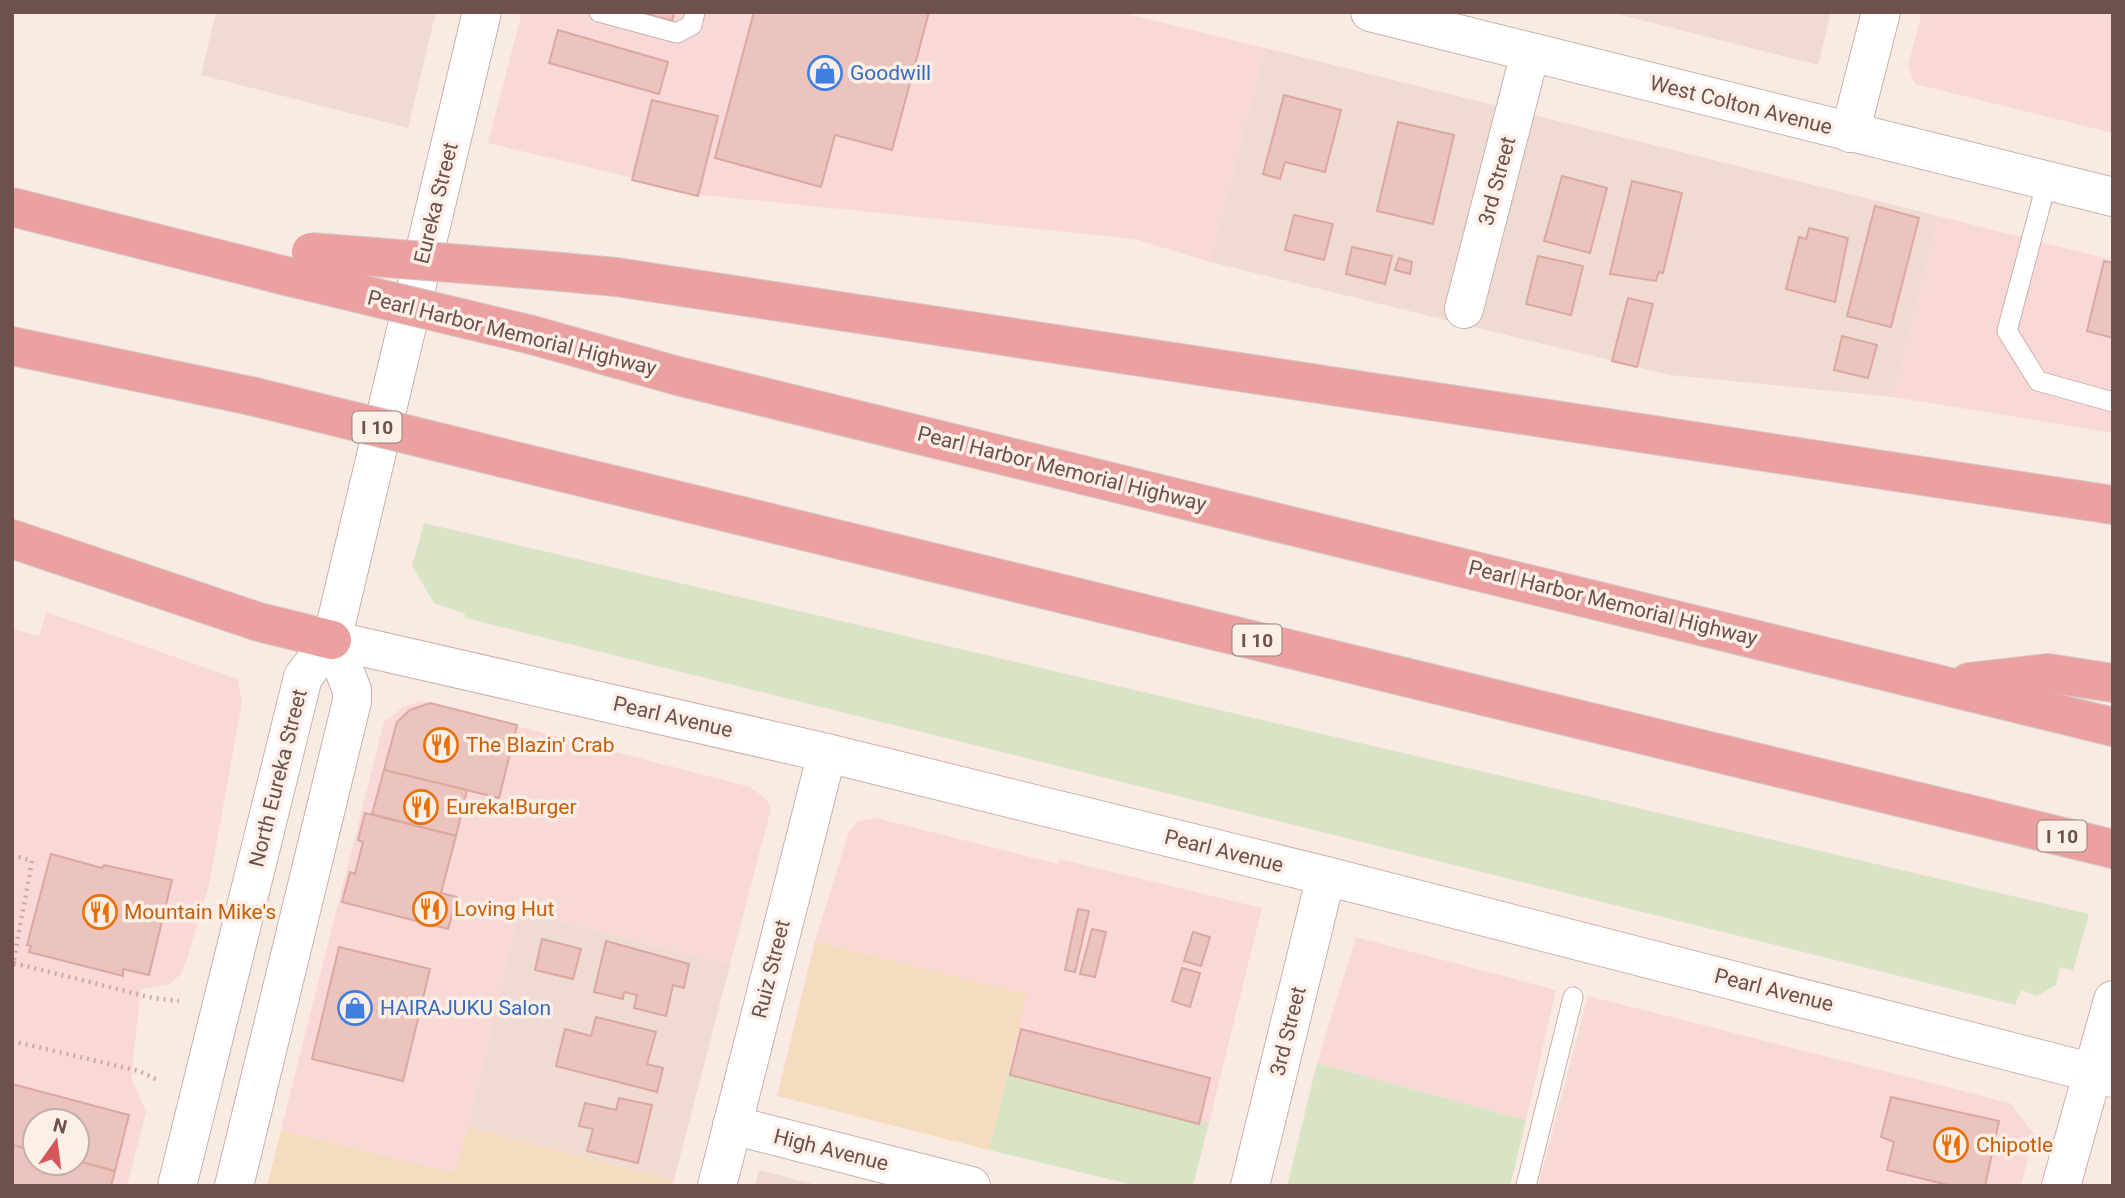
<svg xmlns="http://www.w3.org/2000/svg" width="2125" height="1198" font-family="Roboto,sans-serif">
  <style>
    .residential { fill: #efdbd2 }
    .commercial { fill: #f8d9d8; fill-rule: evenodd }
    .green { fill: #d9e4c4 }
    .sand { fill: #f5dcc1 }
    .building { fill: #ebc4be; stroke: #dba8a0; stroke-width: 2 }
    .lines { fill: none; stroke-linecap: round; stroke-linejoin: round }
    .service-casing { stroke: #c8b1ab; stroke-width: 21 }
    .minor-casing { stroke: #c8b1ab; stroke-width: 40 }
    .tertiary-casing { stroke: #c8b1ab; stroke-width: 40 }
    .secondary-casing { stroke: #cdb2ac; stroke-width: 40 }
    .motorway-casing { stroke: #d4cac9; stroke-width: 40 }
    .path { stroke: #cfa8a2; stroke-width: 4.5; stroke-dasharray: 2 5; stroke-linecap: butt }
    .service { stroke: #fff; stroke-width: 19 }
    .minor { stroke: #fff; stroke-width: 38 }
    .tertiary { stroke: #fff; stroke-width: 38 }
    .secondary { stroke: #fff; stroke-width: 38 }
    .motorway { stroke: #eca1a1; stroke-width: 38 }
    .motorway-bridge-casing { stroke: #d4cac9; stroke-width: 40; stroke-linecap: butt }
    .motorway-bridge { stroke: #eca1a1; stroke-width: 38 }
    .labels { text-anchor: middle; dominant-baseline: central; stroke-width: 7; stroke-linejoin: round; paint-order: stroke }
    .shield { fill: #fcefe8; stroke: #99807b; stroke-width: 2 }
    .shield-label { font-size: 19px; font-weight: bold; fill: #6e504c }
    .shop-label { font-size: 21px; fill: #366cbe; stroke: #fcefe8; text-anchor: start }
    .street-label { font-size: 21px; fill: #6e504c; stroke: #fcefe8 }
    .food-label { font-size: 21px; fill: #c56008; stroke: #fcefe8; text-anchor: start }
  </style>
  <rect width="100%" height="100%" fill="#f9ebe3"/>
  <!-- residential -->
  <g class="residential">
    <polygon points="216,12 436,12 408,128 201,75"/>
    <polygon points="1609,12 1831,12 1818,65"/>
    <polygon points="1265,48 1938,216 1893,397 1670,375 1210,262"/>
    <polygon points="519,911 730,965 674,1180 468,1127"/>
    <polygon points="759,1170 821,1186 755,1186"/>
  </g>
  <!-- commercial -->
  <g class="commercial">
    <polygon points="522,12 1119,12 1265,48 1210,262 1135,239 703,195 488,143"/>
    <polygon points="1922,12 2113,12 2113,133 1915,84 1908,66"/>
    <polygon points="1938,216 2113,260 2113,433 1893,397"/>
    <path d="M 46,612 L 238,679 L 242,702 L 209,885 L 187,959 L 180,975 L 169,984 L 141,989 L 131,1078 L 146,1112 L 127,1186 L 12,1186 L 12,629 L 39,636 ZM 35,1121 L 77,1121 L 77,1163 L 35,1163 Z"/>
    <polygon points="421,701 750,787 766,799 771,809 730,965 519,911 468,1127 454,1172 281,1130 384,722 403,707"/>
    <polygon points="876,818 1058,864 1059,859 1262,908 1209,1123 1008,1072 1026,994 815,941 849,832 858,821"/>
    <polygon points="1356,937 1556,990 1526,1120 1317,1063"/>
    <polygon points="1588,996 2010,1103 2034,1134 2021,1186 1538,1186"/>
  </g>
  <!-- green -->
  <g class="green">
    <polygon points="424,523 2089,914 2073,971 2060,967 2056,985 2037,996 2022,990 2015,1005 465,618 465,614 434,603 412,566"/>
    <polygon points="1317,1063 1526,1120 1510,1186 1287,1186"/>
    <polygon points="1008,1072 1209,1123 1193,1186 1137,1186 989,1150"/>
  </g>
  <!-- sand -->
  <g class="sand">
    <polygon points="815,941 1027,994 989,1150 777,1096"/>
    <polygon points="468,1127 674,1180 672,1186 267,1186 281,1130 454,1172"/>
  </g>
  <!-- building -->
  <g class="building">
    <polygon points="639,12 674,12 672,21"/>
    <polygon points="754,12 929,12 892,150 835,135 821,187 715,158"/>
    <polygon points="558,30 668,62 659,94 549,63"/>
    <polygon points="1284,95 1341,110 1325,172 1285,162 1280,179 1263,174"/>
    <polygon points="652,100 718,116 698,196 632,180"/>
    <polygon points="1398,122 1454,135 1433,224 1377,211"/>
    <polygon points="1562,176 1607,188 1590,253 1544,241"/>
    <polygon points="1632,181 1682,193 1663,273 1659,272 1656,281 1610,274"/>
    <polygon points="1875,206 1919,218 1891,327 1847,316"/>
    <polygon points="1294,215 1333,224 1324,260 1285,250"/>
    <polygon points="1809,228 1848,238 1835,302 1786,289 1799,237 1806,239"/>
    <polygon points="1352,247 1392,256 1385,284 1346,274"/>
    <polygon points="1538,256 1583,266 1571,315 1526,304"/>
    <polygon points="1399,258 1412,262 1410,274 1395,270"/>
    <polygon points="2104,261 2113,263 2113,338 2087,331"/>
    <polygon points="1628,298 1653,304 1637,367 1612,361"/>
    <polygon points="1842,336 1877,345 1868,378 1834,370"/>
    <polygon points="430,703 517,725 499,798 384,770 397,722 410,710"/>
    <polygon points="384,770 467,790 456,836 372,814"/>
    <polygon points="365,813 456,836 441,893 457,897 448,929 342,902 350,872 355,874 363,842 358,840"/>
    <polygon points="51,854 102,868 104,865 172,880 149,975 123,969 123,976 29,952 31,946 27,945"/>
    <polygon points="1078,909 1089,911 1075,972 1065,970"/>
    <polygon points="1092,929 1106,932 1095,977 1080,974"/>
    <polygon points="1193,932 1210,937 1201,966 1184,961"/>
    <polygon points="542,939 581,949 573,979 535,970"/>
    <polygon points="606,941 689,964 684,988 673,985 666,1016 634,1008 637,995 624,992 623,999 594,992"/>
    <polygon points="339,947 430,969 403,1081 312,1059"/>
    <polygon points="1182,968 1200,973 1190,1007 1172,1001"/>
    <polygon points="596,1017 656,1032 647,1064 663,1068 657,1092 556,1066 565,1029 591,1036"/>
    <polygon points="1021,1029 1210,1078 1199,1124 1010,1075"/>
    <polygon points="12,1084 129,1115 115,1171 77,1161 77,1121 35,1121 35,1151 12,1145"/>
    <polygon points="1891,1097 1999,1121 1985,1186 1952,1186 1887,1170 1894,1142 1881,1137"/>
    <polygon points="619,1098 652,1105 638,1163 587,1151 593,1129 579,1126 585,1103 616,1110"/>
    <polygon points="12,1145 35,1151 35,1163 77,1161 115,1171 111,1186 12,1186"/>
  </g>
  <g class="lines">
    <!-- service casing -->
    <g class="service-casing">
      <g id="service">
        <polyline points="599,12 677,33 692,25 695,12"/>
        <polyline points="2047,181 2007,331 2038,381 2113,402"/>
        <polyline points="1526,1186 1573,997"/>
      </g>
    </g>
    <!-- minor casing -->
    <g class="minor-casing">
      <g id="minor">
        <polyline points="1850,133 1881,12"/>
        <polyline points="1464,309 1530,53"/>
        <polyline points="732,1125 971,1186"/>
        <polyline points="717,1186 827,753"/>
        <polyline points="1250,1186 1326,876"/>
      </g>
    </g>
    <!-- tertiary casing -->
    <g class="tertiary-casing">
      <g id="tertiary">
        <polyline points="1370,12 2113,197"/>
        <polyline points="177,1186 303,677 332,640 482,12"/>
        <polyline points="234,1186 352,701 352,690 332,640"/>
      </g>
    </g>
    <!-- secondary casing -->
    <g class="secondary-casing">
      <g id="secondary">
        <polyline points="332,640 827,753 1326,876 2113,1078"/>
        <polyline points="2061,1186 2113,1000"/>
      </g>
    </g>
    <!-- motorway casing -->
    <g class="motorway-casing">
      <g id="motorway">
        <polyline points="12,207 286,276"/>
        <polyline points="551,271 616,277 2113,505"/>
        <polyline points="532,335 678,376 2113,727"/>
        <polyline points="12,346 251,396"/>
        <polyline points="503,458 2113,849"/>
        <polyline points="12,539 259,622 332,640"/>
        <polyline points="1969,682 2048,673 2113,683"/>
      </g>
    </g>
    <!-- path -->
    <g class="path">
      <polyline points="12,855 32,861 12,970"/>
      <polyline points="14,963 153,998 179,1001"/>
      <polyline points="12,1041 139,1071 160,1081"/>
    </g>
    <!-- service -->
    <use href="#service" class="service"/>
    <!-- minor -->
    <use href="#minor" class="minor"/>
    <!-- tertiary -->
    <use href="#tertiary" class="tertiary"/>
    <!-- secondary -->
    <use href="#secondary" class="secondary"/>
    <!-- motorway -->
    <use href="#motorway" class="motorway"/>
    <!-- motorway-bridge casing -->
    <g class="motorway-bridge-casing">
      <g id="motorway-bridge">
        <polyline points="311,252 551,271"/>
        <polyline points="286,276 532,335"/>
        <polyline points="251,396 503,458"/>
      </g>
    </g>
    <!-- motorway-bridge -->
    <use href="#motorway-bridge" class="motorway-bridge"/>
  </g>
  <!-- icons -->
  <defs>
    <g id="shop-ring" transform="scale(1.75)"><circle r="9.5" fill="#fcefe8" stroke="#3f7fe0" stroke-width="1.5"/><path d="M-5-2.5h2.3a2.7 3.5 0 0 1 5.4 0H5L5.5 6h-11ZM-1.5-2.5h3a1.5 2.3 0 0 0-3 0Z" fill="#3f7fe0"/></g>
    <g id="restaurant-ring" transform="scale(1.75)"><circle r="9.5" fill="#fcefe8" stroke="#e8710a" stroke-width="1.5"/><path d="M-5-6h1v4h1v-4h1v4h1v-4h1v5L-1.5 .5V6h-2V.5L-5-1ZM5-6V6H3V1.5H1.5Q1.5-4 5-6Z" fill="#e8710a"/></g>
  </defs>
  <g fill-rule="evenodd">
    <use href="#shop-ring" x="825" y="73"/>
    <use href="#restaurant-ring" x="441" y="745"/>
    <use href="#restaurant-ring" x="421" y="807"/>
    <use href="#restaurant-ring" x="430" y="909"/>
    <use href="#restaurant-ring" x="100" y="912"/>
    <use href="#shop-ring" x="355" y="1008"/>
    <use href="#restaurant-ring" x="1951" y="1145"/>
  </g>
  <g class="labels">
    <!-- shield labels -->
    <g class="shield">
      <rect x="352.5" y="411.5" width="49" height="31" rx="5"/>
      <rect x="1232.5" y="624.5" width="49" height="31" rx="5"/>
      <rect x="2037.5" y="820.5" width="49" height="31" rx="5"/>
    </g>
    <g class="shield-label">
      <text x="377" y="427">I 10</text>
      <text x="1257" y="640">I 10</text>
      <text x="2062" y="836">I 10</text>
    </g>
    <!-- shop labels -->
    <g class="shop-label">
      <text x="850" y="73">Goodwill</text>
      <text x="380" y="1008">HAIRAJUKU Salon</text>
    </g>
    <!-- street labels -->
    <g class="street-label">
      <text transform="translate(1741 105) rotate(14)">West Colton Avenue</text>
      <text transform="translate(1497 181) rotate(-75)">3rd Street</text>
      <text transform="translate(436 203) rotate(-76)">Eureka Street</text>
      <text transform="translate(512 333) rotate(14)">Pearl Harbor Memorial Highway</text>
      <text transform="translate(1062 469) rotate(14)">Pearl Harbor Memorial Highway</text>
      <text transform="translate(1613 603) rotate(14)">Pearl Harbor Memorial Highway</text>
      <text transform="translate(673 717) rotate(13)">Pearl Avenue</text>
      <text transform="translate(278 778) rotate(-76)">North Eureka Street</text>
      <text transform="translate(1224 851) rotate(14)">Pearl Avenue</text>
      <text transform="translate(771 969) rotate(-76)">Ruiz Street</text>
      <text transform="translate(1774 990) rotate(14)">Pearl Avenue</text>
      <text transform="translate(1288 1031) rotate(-76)">3rd Street</text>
      <text transform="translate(831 1150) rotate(14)">High Avenue</text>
    </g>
    <!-- food labels -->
    <g class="food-label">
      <text x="466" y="745">The Blazin' Crab</text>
      <text x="446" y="807">Eureka!Burger</text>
      <text x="454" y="909">Loving Hut</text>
      <text x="124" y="912">Mountain Mike's</text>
      <text x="1976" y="1145">Chipotle</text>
    </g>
  </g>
  <!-- border -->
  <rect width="2125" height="1198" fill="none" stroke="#6e504c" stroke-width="28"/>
  <!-- north arrow -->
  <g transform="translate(56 1142) rotate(14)"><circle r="33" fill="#fcefe8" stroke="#c3afaa" stroke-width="2"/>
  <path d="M0-5L12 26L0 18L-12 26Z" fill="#d5565b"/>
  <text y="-10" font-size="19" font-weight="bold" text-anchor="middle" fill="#6e504c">N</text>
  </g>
</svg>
